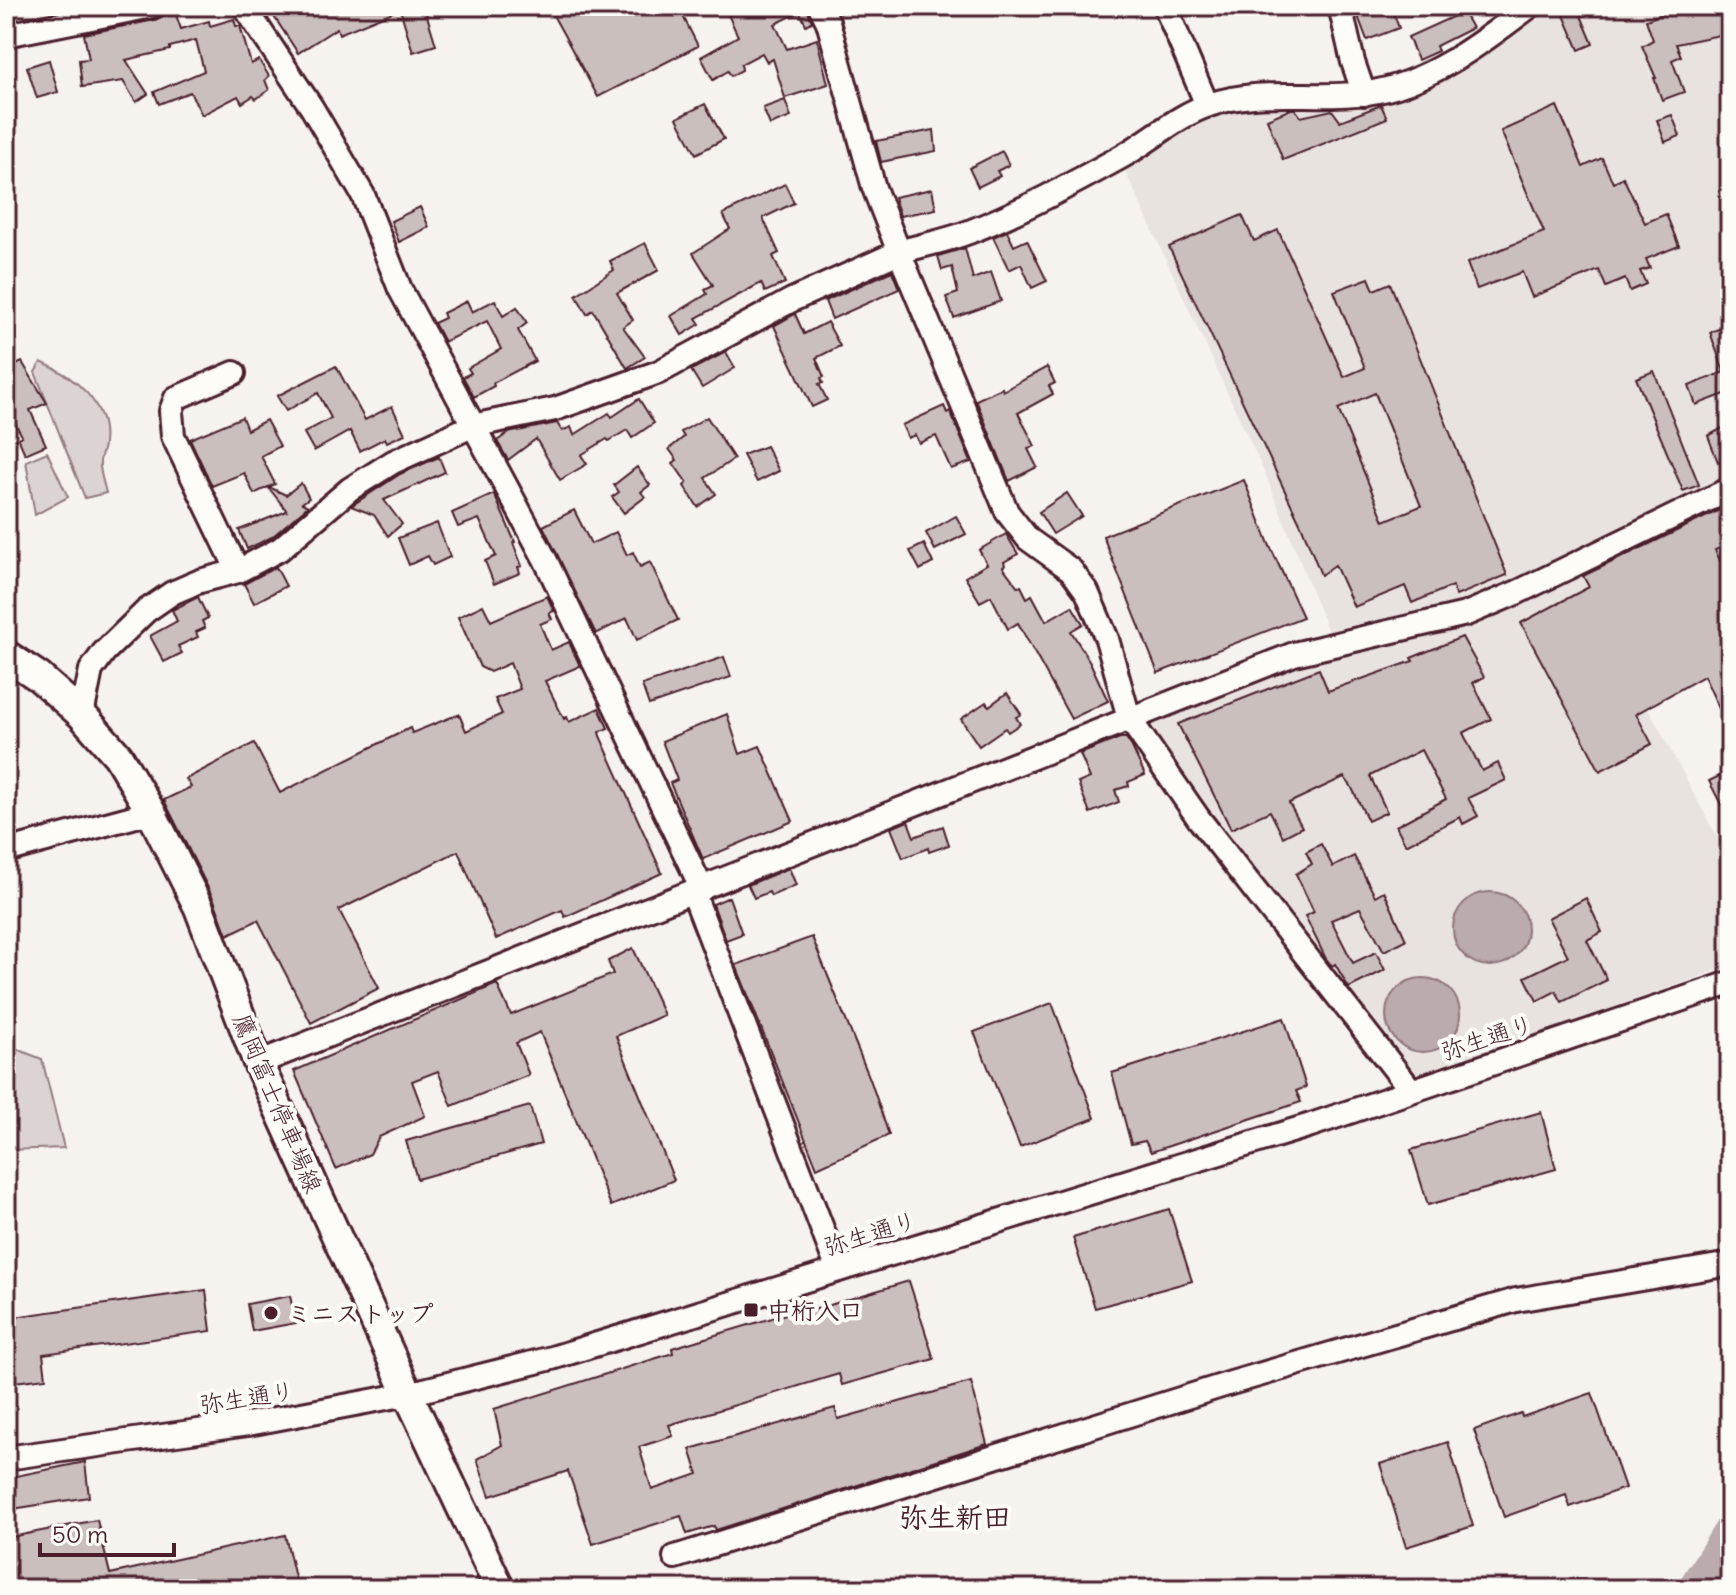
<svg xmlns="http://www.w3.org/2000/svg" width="1736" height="1595" font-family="Delius,'Klee One',sans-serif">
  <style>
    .built { fill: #e9e3e0 }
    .green { fill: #dcd4d2; stroke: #937a7e; stroke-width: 2 }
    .water { fill: #bbabac; stroke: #8e7378; stroke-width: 2 }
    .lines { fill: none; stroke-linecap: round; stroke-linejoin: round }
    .river { stroke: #bbabac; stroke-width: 32 }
    .building { fill: #cbbfbe; stroke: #4a1f2b; stroke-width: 2; fill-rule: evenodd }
    .minor-casing { stroke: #4a1f2b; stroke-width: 28 }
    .major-casing { stroke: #4a1f2b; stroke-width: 34 }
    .minor { stroke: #fdfcf7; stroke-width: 22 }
    .major { stroke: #fdfcf7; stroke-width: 28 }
    .poi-dot { fill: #4a1f2b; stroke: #fdfcf7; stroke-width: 3 }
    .labels { text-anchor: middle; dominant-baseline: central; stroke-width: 8; stroke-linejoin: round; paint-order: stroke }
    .street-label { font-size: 24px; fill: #4a1f2b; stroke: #fdfcf7 }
    .poi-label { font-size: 24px; font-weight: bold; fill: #4a1f2b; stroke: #fdfcf7; text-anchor: start }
    .quarter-label { font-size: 28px; font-weight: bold; fill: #4a1f2b; stroke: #fdfcf7 }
  </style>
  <rect width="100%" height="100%" fill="#f6f3ef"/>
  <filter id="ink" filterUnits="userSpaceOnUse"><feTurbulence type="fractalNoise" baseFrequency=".0125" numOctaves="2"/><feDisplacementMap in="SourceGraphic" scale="16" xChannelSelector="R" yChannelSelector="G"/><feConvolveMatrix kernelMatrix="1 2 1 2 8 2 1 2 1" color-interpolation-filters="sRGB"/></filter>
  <g filter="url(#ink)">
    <!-- built -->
    <polygon class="built" points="1522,6 1714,6 1730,67 1730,477 1690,495 1578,563 1648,708 1730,861 1730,966 1412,1078 1129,718 1329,634 1266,476 1119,158 1195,112 1389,97"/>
    <!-- green -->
    <g class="green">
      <path d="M 41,362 C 74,376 109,403 104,444 C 104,450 100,456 100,462 C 99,471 104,483 106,493 L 85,498 L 35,372 Z"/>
      <polygon points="47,452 68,497 35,515 26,461"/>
      <polygon points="6,1045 42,1059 64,1148 6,1150"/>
    </g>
    <!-- water -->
    <g class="water">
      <circle cx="1490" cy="929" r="37"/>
      <circle cx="1423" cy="1015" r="37"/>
    </g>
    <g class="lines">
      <!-- river -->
      <polyline class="river" points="1693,1589 1730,1530"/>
    </g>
    <!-- building -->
    <g class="building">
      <polygon points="287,6 303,6 309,15 332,6 424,6 436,45 413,52 400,9 339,34 337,28 298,53 273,15"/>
      <polygon points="548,6 678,6 698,46 598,97"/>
      <polygon points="724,6 806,6 812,22 806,25 800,12 775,24 787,49 817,39 828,84 785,98 773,59 767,62 762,53 741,64 742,70 731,76 728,71 713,80 701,57 738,36"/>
      <polygon points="1384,6 1391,6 1399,28 1367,40 1358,16"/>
      <polygon points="1560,6 1577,6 1593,44 1579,50"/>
      <polygon points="1697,6 1699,13 1730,7 1730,33 1676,44 1681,56 1672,60 1684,92 1662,100 1654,78 1656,78 1642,46 1653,40 1646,20 1677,9"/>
      <polygon points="1463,12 1472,28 1436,46 1438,51 1418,60 1408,37"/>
      <polygon points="166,15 176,15 181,29 209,21 210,26 234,19 236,26 240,26 251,64 259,60 269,76 265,80 269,90 256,99 253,96 242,103 238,96 202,115 190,92 159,104 154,92 204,71 196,40 170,47 170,50 126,60 148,94 136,102 123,81 82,87 79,60 89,59 84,34 155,20"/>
      <polygon points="49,60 58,92 37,98 27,67"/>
      <polygon points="785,100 791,117 770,125 763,108"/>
      <polygon points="705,104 724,139 696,154 677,118"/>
      <polygon points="1381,105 1387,118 1283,160 1267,119 1291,109 1295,109 1301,117 1332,110 1340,121"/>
      <polygon points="1557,106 1583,167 1602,158 1613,183 1623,177 1645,223 1666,214 1679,246 1646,259 1650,268 1640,271 1646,284 1630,291 1625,279 1606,287 1599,270 1532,297 1522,272 1477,289 1467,263 1544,232 1501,131"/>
      <polygon points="1672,115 1680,136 1665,142 1657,120"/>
      <polygon points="934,130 936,151 881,162 876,141"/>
      <polygon points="1002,151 1009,165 997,171 1000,176 978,187 969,168"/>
      <polygon points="785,184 794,203 763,218 779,253 773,256 785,283 765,292 761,283 696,318 700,324 682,335 671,316 707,294 705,289 713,285 693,253 730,229 723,214"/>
      <polygon points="932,189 936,209 900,216 894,197"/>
      <polygon points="420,207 429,227 399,242 391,221"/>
      <path d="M 1242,215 L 1254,241 L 1278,230 L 1344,377 L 1365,368 L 1334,291 L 1369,278 L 1374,290 L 1390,283 L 1507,575 L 1456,596 L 1452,586 L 1412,603 L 1405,586 L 1354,607 L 1335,565 L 1321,575 L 1302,527 L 1169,247 ZM 1375,393 L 1421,506 L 1384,521 L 1338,409 Z"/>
      <polygon points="1007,231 1014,246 1027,240 1047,281 1032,288 1021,264 1009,270 993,237"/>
      <polygon points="645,243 659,270 617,293 633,320 623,327 645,357 627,368 593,310 587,314 576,295 614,270 610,261"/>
      <polygon points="965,248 973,279 991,272 1001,301 954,318 946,297 958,293 952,267 942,270 938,256"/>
      <polygon points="892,271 899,289 832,319 825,301"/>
      <polygon points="495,300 503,316 517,307 527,323 518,330 535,361 493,383 494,386 474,397 463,377 471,373 468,368 501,349 487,321 444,342 434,323 445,318 443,313 467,301 472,312"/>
      <polygon points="795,314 804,334 827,322 840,346 816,358 824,377 821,378 823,383 819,384 827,400 812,407 774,326"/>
      <polygon points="1730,325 1730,392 1696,405 1689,386 1724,372 1710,332"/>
      <polygon points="726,352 735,368 702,388 691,370"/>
      <polygon points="22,362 47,403 30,410 46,445 25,454 18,438 22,436 6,406 6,370"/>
      <polygon points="336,366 365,420 392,406 405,434 387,442 385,438 360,451 350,431 314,451 304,433 331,418 318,393 286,411 277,396"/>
      <polygon points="1047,367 1055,383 1049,386 1053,394 1018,413 1035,446 1028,449 1037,467 1009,481 976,400 1002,388 1003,391"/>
      <polygon points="1654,371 1699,485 1683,491 1636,378"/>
      <polygon points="639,399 654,423 632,438 627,430 609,441 607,439 581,455 587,464 560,480 536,439 508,460 497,441 508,433 557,423 562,431 571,427 574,435 609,413 612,417"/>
      <polygon points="944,406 947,413 950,411 971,462 951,469 936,436 919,443 915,435 908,438 902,425"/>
      <polygon points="242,417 247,430 266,420 280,446 261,456 275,484 269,487 286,495 301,483 309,498 302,503 308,506 272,537 247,549 239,530 287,511 268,487 254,494 244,473 212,486 190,439"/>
      <polygon points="707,417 734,459 705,478 716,494 698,507 684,486 687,483 673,463 677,460 669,449 684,437 681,432"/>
      <polygon points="1730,424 1730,455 1718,462 1708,436"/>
      <polygon points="766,446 779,471 757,482 743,455"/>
      <polygon points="439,457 445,472 384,500 402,524 388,536 374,515 351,506 400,474"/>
      <polygon points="637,467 650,485 641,492 645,497 624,513 612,497 619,492 614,485"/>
      <polygon points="1244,480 1269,544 1303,617 1158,673 1103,536"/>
      <polygon points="1067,493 1082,516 1053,534 1039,512"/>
      <polygon points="494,494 515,542 513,543 522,566 518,567 520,573 494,584 485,561 496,556 479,519 458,527 452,513"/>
      <polygon points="1724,508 1730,519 1730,544 1715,550 1730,581 1730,662 1719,668 1730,692 1730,732 1704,676 1636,714 1652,744 1600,771 1521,623 1589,587 1583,576"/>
      <polygon points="574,510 591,544 616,532 627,555 633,552 640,567 650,562 678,620 637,640 627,618 596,634 543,526"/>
      <polygon points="956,516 966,534 935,550 926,533"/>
      <polygon points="437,523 450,557 433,565 428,556 409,565 398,538"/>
      <polygon points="1006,534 1018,554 1004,562 1005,565 1003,567 1018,587 1021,586 1027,598 1032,595 1046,621 1072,606 1083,624 1071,631 1090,662 1108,701 1071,719 1018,623 1008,629 991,596 980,602 965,577 987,564 979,550"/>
      <polygon points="924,544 933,563 920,570 910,551"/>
      <polygon points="276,567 286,586 254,603 244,584"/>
      <polygon points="547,596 554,611 549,613 552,619 540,624 551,650 569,642 580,666 545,681 564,719 567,717 569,722 599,708 608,728 599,732 600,736 662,873 565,917 562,910 496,939 458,851 339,910 379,988 311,1023 258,920 227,935 214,900 164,800 191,787 186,779 254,743 280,793 410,728 412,733 459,714 466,731 502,714 495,699 520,689 510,663 490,672 480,667 458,617 483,605 491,621"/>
      <polygon points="198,597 208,618 202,621 205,628 196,632 198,637 178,646 182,653 164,662 150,636 177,621 172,610"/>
      <polygon points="1462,637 1484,677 1473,683 1491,719 1463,733 1482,771 1498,763 1506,780 1468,798 1478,816 1463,824 1460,817 1406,845 1396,826 1446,799 1421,750 1370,776 1387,812 1368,821 1351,786 1344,777 1289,803 1302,827 1283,837 1270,811 1231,829 1178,724 1319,669 1328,691 1413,661 1411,658"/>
      <polygon points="724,657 731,677 649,705 642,685"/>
      <polygon points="1007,693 1021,714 1016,717 1020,724 1008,732 1005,728 979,746 961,719 986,702 989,706"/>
      <polygon points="727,714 740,754 760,746 793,821 703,859 670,783 677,780 662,741"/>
      <polygon points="1120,738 1126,738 1132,747 1145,775 1128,782 1129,786 1115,790 1119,802 1090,813 1078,783 1090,778 1080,754"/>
      <polygon points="1730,771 1730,822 1709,781"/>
      <polygon points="908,821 914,837 943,826 949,845 929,852 928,848 903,858 891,828"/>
      <polygon points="1321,844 1333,867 1354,856 1375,896 1384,891 1406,940 1384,951 1360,908 1331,920 1353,963 1376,952 1385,970 1349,988 1335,964 1332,966 1326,959 1305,916 1314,912 1296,874 1312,864 1306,852"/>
      <polygon points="789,868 796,885 771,896 769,892 754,898 748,885"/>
      <polygon points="729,897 742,934 726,940 713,904"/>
      <polygon points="1586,898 1602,932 1587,940 1607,980 1562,1002 1556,991 1537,1001 1525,977 1568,956 1548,918"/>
      <polygon points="812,937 870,1079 889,1135 817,1168 736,965"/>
      <polygon points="633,948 664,1015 616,1036 674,1180 611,1206 540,1032 516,1043 529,1075 452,1106 438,1071 412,1081 425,1116 379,1137 370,1154 336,1169 294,1071 497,984 511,1015 613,974 608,961"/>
      <polygon points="1052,1003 1095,1118 1020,1147 974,1032"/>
      <polygon points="1284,1018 1306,1087 1296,1091 1301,1102 1151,1152 1145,1141 1131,1144 1112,1073"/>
      <polygon points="530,1106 541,1144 417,1179 406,1141"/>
      <polygon points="1541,1112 1556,1169 1428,1205 1411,1150"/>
      <polygon points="1169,1209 1192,1281 1095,1308 1073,1238"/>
      <polygon points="909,1281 934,1359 842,1385 839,1374 669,1425 673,1436 639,1447 652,1490 698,1474 690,1449 835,1408 838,1419 971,1382 987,1444 716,1530 714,1526 687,1534 681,1516 593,1544 568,1471 490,1496 477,1459 502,1445 494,1409 673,1353 672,1348 809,1307 810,1311"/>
      <polygon points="206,1290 211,1331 43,1354 46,1378 6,1383 6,1318"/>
      <polygon points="290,1296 296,1323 252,1331 247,1304"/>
      <polygon points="1592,1393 1625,1488 1570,1507 1566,1495 1504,1517 1474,1430 1521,1413 1522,1417"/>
      <polygon points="1448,1442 1473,1526 1406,1547 1380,1464"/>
      <polygon points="85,1462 89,1497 6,1510 6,1478"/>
      <polygon points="97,1520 110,1574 285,1535 296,1582 289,1589 10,1589 6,1577 6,1538"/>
    </g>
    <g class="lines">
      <!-- minor casing -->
      <g class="minor-casing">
        <g id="minor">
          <polyline points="244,6 312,108 363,195 400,289 545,559 702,889"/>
          <path d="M 820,6 L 828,22 L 874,188 L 899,252 C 922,245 946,241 969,232 C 1021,212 1072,184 1121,157 C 1150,141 1178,115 1209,105 C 1260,87 1314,100 1366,93 C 1426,86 1483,42 1530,6"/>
          <polyline points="1165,6 1207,105"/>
          <polyline points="1340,6 1353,62 1364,94"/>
          <polyline points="6,35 152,6"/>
          <polyline points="234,373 176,398 171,411 173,436 238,571"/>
          <polyline points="82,715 91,670 104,652 146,611 172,593 200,581 238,571 280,549 350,489 393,462 472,426 555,409 659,372 792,300 899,252 1007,512 1028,539 1071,570 1087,592 1107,639 1129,718 1199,819 1411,1090"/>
          <polyline points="6,851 151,812"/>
          <polyline points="693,892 838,1270"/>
          <polyline points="258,1063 1294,654 1466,614 1518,592 1730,489"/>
          <polyline points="6,1458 248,1424 408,1394 552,1358 1311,1125 1730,983"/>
          <polyline points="675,1557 1231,1383 1516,1300 1730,1264"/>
        </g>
      </g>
      <!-- major casing -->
      <g class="major-casing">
        <polyline id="major" points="6,655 39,677 82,715 118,756 151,812 199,908 258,1063 408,1394 500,1589"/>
      </g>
      <!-- minor -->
      <use href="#minor" class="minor"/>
      <!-- major -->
      <use href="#major" class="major"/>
    </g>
  </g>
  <!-- markers -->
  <g class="poi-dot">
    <rect x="743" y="1302" width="16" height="16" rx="4"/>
    <circle cx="271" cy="1313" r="8"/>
  </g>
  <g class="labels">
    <!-- street labels -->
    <g class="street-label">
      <text transform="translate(1487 1037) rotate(-18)">弥生通り</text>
      <text transform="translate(278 1103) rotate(67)">鷹岡富士停車場線</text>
      <text transform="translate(870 1233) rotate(-17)">弥生通り</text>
      <text transform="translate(247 1397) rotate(-9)">弥生通り</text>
    </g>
    <!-- poi labels -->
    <g class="poi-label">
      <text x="767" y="1310">中桁入口</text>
      <text x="287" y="1313">ミニストップ</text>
    </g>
    <!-- quarter labels -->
    <g class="quarter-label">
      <text x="955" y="1517">弥生新田</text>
    </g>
  </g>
  <!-- margin -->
  <rect width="1736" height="1595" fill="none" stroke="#fdfcf7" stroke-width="32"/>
  <rect x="16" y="16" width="1704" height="1563" fill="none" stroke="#4a1f2b" stroke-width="3" filter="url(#ink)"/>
  <!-- scale -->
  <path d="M40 1543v12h134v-12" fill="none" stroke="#4a1f2b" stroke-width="4"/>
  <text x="52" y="1543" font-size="24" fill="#4a1f2b" stroke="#fdfcf7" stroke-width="6" paint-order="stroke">50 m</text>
</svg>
